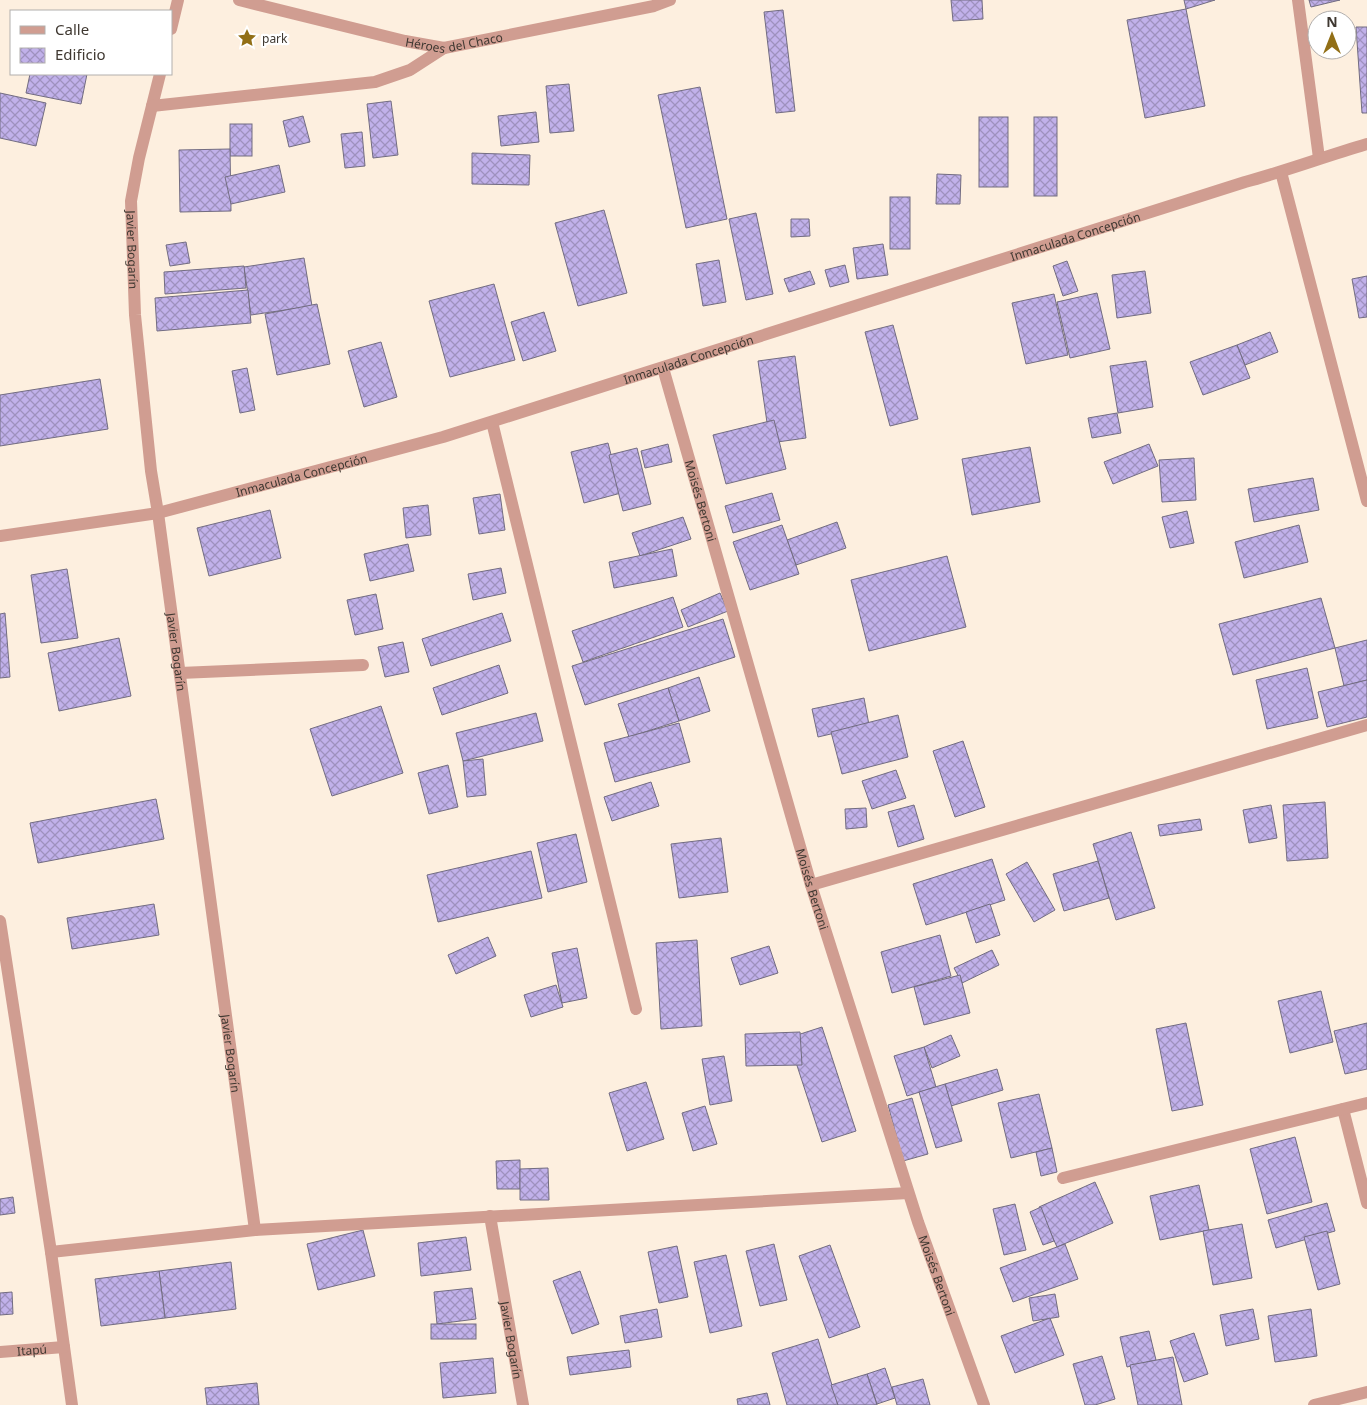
<svg xmlns="http://www.w3.org/2000/svg" width="1367" height="1405" font-family="'Noto Sans',sans-serif">
  <style>
    .building { fill: url(#building-cross-hatch); stroke: #726c81 }
    .lines { fill: none; stroke-linecap: round; stroke-linejoin: round }
    .minor { stroke: #d09d91; stroke-width: 12 }
    .labels { text-anchor: middle; dominant-baseline: central; stroke-width: 4.5; stroke-linejoin: round; paint-order: stroke }
    .street-label { font-size: 12px; fill: #3f3831; stroke: #fff }
    .poi-label { font-size: 12px; fill: #3f3831; stroke: #fff; text-anchor: start }
  </style>
  <defs>
    <pattern id="building-cross-hatch" width="8" height="8" patternUnits="userSpaceOnUse" patternTransform="scale(1.25)"><rect width="8" height="8" fill="#c1b1ea"/><path d="M0 0l8 8M0 8l8-8" fill="none" stroke="#9e91be"/></pattern>
  </defs>
  <rect width="100%" height="100%" fill="#fdefdf"/>
  <!-- building -->
  <g class="building">
    <polygon points="951,0 982,0 983,19 953,21"/>
    <polygon points="1184,0 1215,0 1186,9"/>
    <polygon points="1309,0 1340,0 1311,7"/>
    <polygon points="1186,9 1205,106 1145,118 1127,20"/>
    <polygon points="783,10 795,111 776,113 764,12"/>
    <polygon points="1356,27 1367,27 1367,113 1362,113"/>
    <polygon points="30,74 87,74 81,104 26,93"/>
    <polygon points="569,84 574,131 550,133 546,86"/>
    <polygon points="700,87 727,219 686,228 658,95"/>
    <polygon points="0,93 46,103 36,146 0,138"/>
    <polygon points="391,101 398,155 373,158 367,104"/>
    <polygon points="536,112 539,142 501,146 498,116"/>
    <polygon points="303,116 310,142 289,147 283,121"/>
    <rect x="979" y="117" width="29" height="70"/>
    <rect x="1034" y="117" width="23" height="79"/>
    <rect x="230" y="124" width="22" height="32"/>
    <polygon points="362,132 365,166 345,168 341,134"/>
    <polygon points="230,149 231,211 180,212 179,150"/>
    <polygon points="472,153 530,155 529,185 472,184"/>
    <polygon points="279,165 285,192 231,204 225,177"/>
    <polygon points="937,174 961,175 960,204 936,204"/>
    <rect x="890" y="197" width="20" height="52"/>
    <polygon points="604,210 627,293 578,306 555,223"/>
    <polygon points="756,213 773,294 746,300 729,219"/>
    <polygon points="791,219 809,219 810,236 791,237"/>
    <polygon points="186,242 190,263 170,266 166,245"/>
    <polygon points="883,244 888,275 857,279 853,248"/>
    <polygon points="304,258 312,306 251,315 244,267"/>
    <polygon points="719,260 726,302 703,306 696,264"/>
    <polygon points="1067,261 1078,291 1063,296 1053,266"/>
    <polygon points="845,265 849,282 830,287 825,270"/>
    <polygon points="244,266 246,288 165,294 164,272"/>
    <polygon points="810,271 815,284 789,292 784,279"/>
    <polygon points="1145,271 1151,313 1117,318 1112,275"/>
    <polygon points="1367,276 1367,317 1359,318 1352,279"/>
    <polygon points="494,284 515,360 450,377 429,301"/>
    <polygon points="248,290 251,323 157,331 155,298"/>
    <polygon points="1097,293 1110,349 1070,358 1057,302"/>
    <polygon points="1054,294 1068,355 1026,364 1012,303"/>
    <polygon points="317,304 330,364 277,375 265,314"/>
    <polygon points="544,312 556,351 523,361 511,322"/>
    <polygon points="893,325 918,419 890,426 865,332"/>
    <polygon points="1270,332 1278,352 1245,365 1237,345"/>
    <polygon points="381,342 397,397 364,407 348,351"/>
    <polygon points="1237,345 1250,378 1203,395 1190,362"/>
    <polygon points="795,356 806,438 770,443 758,361"/>
    <polygon points="1146,361 1153,407 1118,413 1110,366"/>
    <polygon points="247,368 255,410 240,413 232,371"/>
    <polygon points="100,379 108,429 0,446 0,395"/>
    <polygon points="1117,413 1121,433 1092,438 1088,418"/>
    <polygon points="774,420 786,469 726,484 713,435"/>
    <polygon points="608,443 621,493 584,503 571,452"/>
    <polygon points="668,444 672,462 645,468 641,451"/>
    <polygon points="1149,444 1158,466 1113,484 1104,462"/>
    <polygon points="1030,447 1040,502 972,515 962,459"/>
    <polygon points="637,448 651,504 623,511 609,455"/>
    <polygon points="1194,458 1196,500 1162,502 1159,460"/>
    <polygon points="1313,478 1319,510 1254,522 1248,489"/>
    <polygon points="772,493 780,520 733,533 725,506"/>
    <polygon points="500,494 505,530 479,534 473,498"/>
    <polygon points="428,505 431,535 406,538 403,508"/>
    <polygon points="270,510 281,558 209,576 197,528"/>
    <polygon points="1187,511 1194,543 1170,548 1162,517"/>
    <polygon points="683,517 691,539 640,556 632,533"/>
    <polygon points="837,522 846,548 796,565 787,540"/>
    <polygon points="782,525 799,574 750,590 733,542"/>
    <polygon points="1299,525 1308,562 1244,578 1235,542"/>
    <polygon points="408,544 414,571 370,581 364,554"/>
    <polygon points="672,549 677,576 614,588 609,562"/>
    <polygon points="947,556 966,627 869,651 851,580"/>
    <polygon points="501,568 506,593 473,600 468,574"/>
    <polygon points="67,569 78,638 41,643 31,575"/>
    <polygon points="720,593 728,611 688,627 681,610"/>
    <polygon points="376,594 383,629 355,635 347,600"/>
    <polygon points="673,597 683,627 583,662 572,631"/>
    <polygon points="1321,598 1335,648 1233,675 1219,624"/>
    <polygon points="5,613 10,677 0,678 0,614"/>
    <polygon points="502,613 511,641 431,666 422,639"/>
    <polygon points="723,619 735,657 585,705 572,666"/>
    <polygon points="119,638 131,696 59,711 48,653"/>
    <polygon points="1367,640 1367,680 1344,686 1335,648"/>
    <polygon points="403,642 409,672 385,677 378,647"/>
    <polygon points="499,665 508,693 442,715 433,688"/>
    <polygon points="1307,668 1318,718 1267,729 1256,680"/>
    <polygon points="699,677 710,711 679,721 668,688"/>
    <polygon points="1367,680 1367,717 1327,727 1318,692"/>
    <polygon points="668,688 679,721 629,737 618,704"/>
    <polygon points="864,698 869,725 818,737 812,709"/>
    <polygon points="381,706 403,773 332,796 310,729"/>
    <polygon points="536,713 543,741 463,761 456,733"/>
    <polygon points="898,715 908,757 842,774 831,732"/>
    <polygon points="679,723 690,762 615,782 604,743"/>
    <polygon points="963,741 985,807 955,817 933,751"/>
    <polygon points="483,759 486,795 467,797 463,761"/>
    <polygon points="448,765 458,807 429,814 418,773"/>
    <polygon points="896,770 906,798 872,809 862,781"/>
    <polygon points="651,782 659,806 612,821 604,797"/>
    <polygon points="156,799 164,839 38,863 30,823"/>
    <polygon points="1325,802 1328,858 1287,861 1283,805"/>
    <polygon points="914,805 924,839 898,847 888,812"/>
    <polygon points="1271,805 1277,838 1249,843 1243,810"/>
    <polygon points="866,808 867,827 846,829 845,809"/>
    <polygon points="1200,819 1202,830 1160,836 1158,825"/>
    <polygon points="1131,832 1155,908 1116,920 1093,844"/>
    <polygon points="576,834 587,882 548,892 537,843"/>
    <polygon points="721,838 728,892 679,898 671,844"/>
    <polygon points="531,851 542,898 438,922 427,875"/>
    <polygon points="992,859 1005,900 926,925 913,884"/>
    <polygon points="1098,861 1109,898 1064,911 1053,874"/>
    <polygon points="1027,862 1055,910 1034,922 1006,874"/>
    <polygon points="154,904 159,935 72,949 67,918"/>
    <polygon points="990,904 1000,935 976,943 966,912"/>
    <polygon points="940,935 951,976 892,993 881,952"/>
    <polygon points="488,937 496,956 456,974 448,955"/>
    <polygon points="697,940 702,1026 661,1029 656,943"/>
    <polygon points="769,946 778,973 740,985 731,958"/>
    <polygon points="577,948 587,998 562,1003 552,953"/>
    <polygon points="992,950 999,965 962,983 954,968"/>
    <polygon points="960,975 970,1013 924,1025 914,987"/>
    <polygon points="556,985 563,1007 531,1017 524,995"/>
    <polygon points="1321,991 1333,1042 1290,1053 1278,1001"/>
    <polygon points="1186,1023 1203,1105 1172,1111 1156,1029"/>
    <polygon points="1367,1023 1367,1069 1345,1074 1334,1031"/>
    <polygon points="822,1027 856,1131 822,1142 788,1038"/>
    <polygon points="800,1032 802,1065 746,1066 745,1034"/>
    <polygon points="951,1035 960,1056 932,1068 924,1047"/>
    <polygon points="924,1047 936,1087 907,1096 894,1056"/>
    <polygon points="724,1056 732,1101 710,1105 702,1059"/>
    <polygon points="997,1069 1003,1090 951,1106 945,1084"/>
    <polygon points="646,1082 664,1139 627,1151 609,1093"/>
    <polygon points="945,1084 962,1141 936,1148 919,1092"/>
    <polygon points="1039,1094 1052,1148 1011,1158 998,1103"/>
    <polygon points="912,1098 928,1154 903,1161 888,1105"/>
    <polygon points="705,1106 717,1144 693,1151 682,1113"/>
    <polygon points="1295,1137 1312,1202 1267,1214 1250,1149"/>
    <polygon points="1052,1148 1057,1172 1041,1176 1036,1152"/>
    <polygon points="520,1160 520,1189 497,1189 496,1161"/>
    <polygon points="548,1168 549,1200 520,1200 520,1169"/>
    <polygon points="1095,1182 1113,1223 1057,1247 1039,1207"/>
    <polygon points="1199,1185 1209,1230 1160,1240 1150,1196"/>
    <polygon points="13,1197 15,1213 0,1215 0,1199"/>
    <polygon points="1327,1203 1335,1231 1276,1248 1268,1220"/>
    <polygon points="1015,1204 1026,1250 1004,1255 993,1209"/>
    <polygon points="1041,1207 1054,1241 1043,1245 1030,1212"/>
    <polygon points="1242,1224 1252,1278 1213,1285 1203,1231"/>
    <polygon points="363,1230 375,1276 318,1290 307,1244"/>
    <polygon points="1327,1231 1340,1284 1318,1290 1304,1237"/>
    <polygon points="466,1237 471,1270 421,1276 418,1243"/>
    <polygon points="774,1244 787,1300 760,1306 746,1251"/>
    <polygon points="1065,1244 1078,1279 1013,1302 1000,1268"/>
    <polygon points="830,1245 860,1327 829,1338 799,1256"/>
    <polygon points="677,1246 688,1297 659,1303 648,1252"/>
    <polygon points="726,1255 742,1326 710,1333 694,1262"/>
    <polygon points="231,1262 236,1309 165,1318 159,1271"/>
    <polygon points="159,1271 165,1318 101,1326 95,1279"/>
    <polygon points="580,1271 599,1324 572,1334 553,1281"/>
    <polygon points="472,1288 476,1319 437,1324 434,1292"/>
    <polygon points="12,1292 13,1314 0,1315 0,1293"/>
    <polygon points="1055,1294 1059,1317 1033,1321 1029,1298"/>
    <polygon points="657,1309 662,1337 625,1343 620,1316"/>
    <polygon points="1253,1309 1259,1339 1226,1346 1220,1315"/>
    <polygon points="1311,1309 1317,1356 1275,1362 1268,1316"/>
    <polygon points="1050,1318 1064,1355 1015,1373 1001,1336"/>
    <rect x="431" y="1324" width="45" height="15"/>
    <polygon points="1149,1331 1156,1360 1127,1367 1120,1337"/>
    <polygon points="1194,1333 1208,1374 1184,1382 1170,1341"/>
    <polygon points="818,1339 838,1405 787,1405 772,1353"/>
    <polygon points="629,1350 631,1367 570,1375 567,1357"/>
    <polygon points="1102,1356 1115,1399 1095,1405 1085,1405 1073,1364"/>
    <polygon points="1173,1357 1182,1405 1138,1405 1130,1365"/>
    <polygon points="493,1358 496,1393 443,1398 440,1363"/>
    <polygon points="885,1368 895,1398 877,1404 867,1374"/>
    <polygon points="867,1374 877,1405 838,1405 831,1385"/>
    <polygon points="923,1379 930,1405 897,1405 892,1387"/>
    <polygon points="257,1383 259,1405 207,1405 205,1388"/>
    <polygon points="767,1393 770,1405 738,1405 737,1399"/>
  </g>
  <g class="lines">
    <!-- minor -->
    <g class="minor">
      <path id="s1" d="M 239,0 L 405,41 L 444,48 L 654,6 L 670,0"/>
      <polyline points="1298,0 1319,158"/>
      <polyline points="171,29 178,0"/>
      <path id="s2" d="M 160,74 L 139,158 L 131,201 L 135,315 L 151,471 L 158,513 L 255,1230"/>
      <polyline points="152,106 375,82 410,70 444,48"/>
      <polyline points="1281,172 1367,501"/>
      <path id="s3" d="M 663,368 L 811,885 L 918,1222 L 984,1405"/>
      <polyline points="492,422 636,1009"/>
      <path id="s4" d="M 0,536 L 158,513 L 443,437 L 1245,182 C 1286,171 1326,156 1367,144"/>
      <polyline points="180,673 363,665"/>
      <polyline points="811,885 1367,725"/>
      <polyline points="0,921 51,1252 72,1405"/>
      <polyline points="1343,1109 1367,1203"/>
      <polyline points="1063,1178 1367,1103"/>
      <path id="s5" d="M 490,1216 L 523,1405"/>
      <polyline points="51,1252 255,1230 908,1193"/>
      <path id="s6" d="M 0,1352 L 64,1347"/>
      <polyline points="1314,1405 1367,1392"/>
    </g>
  </g>
  <!-- icons -->
  <defs>
    <g id="sight-bare" transform="scale(1.5)"><path d="M0-6L1.8-2.2L6-1.7L2.9 1.2L3.7 5.4L0 3.3L-3.7 5.4L-2.9 1.2L-6-1.7L-1.8-2.2Z" fill="#926f16" stroke="#fff" stroke-width="2.5" paint-order="stroke"/></g>
  </defs>
  <g fill-rule="evenodd">
    <use href="#sight-bare" x="247" y="38"/>
  </g>
  <g class="labels">
    <!-- street labels -->
    <g class="street-label">
      <text stroke="none"><textPath href="#s1" startOffset="221">Héroes del Chaco</textPath></text>
      <text stroke="none"><textPath href="#s4" startOffset="1118">Inmaculada Concepción</textPath></text>
      <text stroke="none"><textPath href="#s2" startOffset="179">Javier Bogarín</textPath></text>
      <text stroke="none"><textPath href="#s4" startOffset="712">Inmaculada Concepción</textPath></text>
      <text stroke="none"><textPath href="#s4" startOffset="308">Inmaculada Concepción</textPath></text>
      <text stroke="none"><textPath href="#s3" startOffset="138">Moisés Bertoni</textPath></text>
      <text stroke="none"><textPath href="#s2" startOffset="584">Javier Bogarín</textPath></text>
      <text stroke="none"><textPath href="#s3" startOffset="542">Moisés Bertoni</textPath></text>
      <text stroke="none"><textPath href="#s2" startOffset="989">Javier Bogarín</textPath></text>
      <text stroke="none"><textPath href="#s3" startOffset="948">Moisés Bertoni</textPath></text>
      <text stroke="none"><textPath href="#s5" startOffset="126">Javier Bogarín</textPath></text>
      <text stroke="none"><textPath href="#s6" startOffset="32">Itapú</textPath></text>
    </g>
    <!-- poi labels -->
    <g class="poi-label">
      <text x="262" y="38">park</text>
    </g>
  </g>
  <!-- legend -->
  <rect x="10" y="10" width="162" height="65" fill="#ffffff" stroke="#b2afad"/>
  <rect x="20" y="26" width="25" height="8" fill="#d09d91" stroke="#b2afad"/>
  <text x="55" y="35" font-size="15" fill="#3f3831">Calle</text>
  <rect x="20" y="48" width="25" height="15" fill="url(#building-cross-hatch)" stroke="#b2afad"/>
  <text x="55" y="60" font-size="15" fill="#3f3831">Edificio</text>
  <!-- north arrow -->
  <g transform="translate(1332 35)"><circle r="24" fill="#ffffff" stroke="#b2afad"/>
  <path d="M0-4L9 19L0 12L-9 19Z" fill="#926f16"/>
  <text y="-8" font-size="14" font-weight="bold" text-anchor="middle" fill="#3f3831">N</text>
  </g>
</svg>
